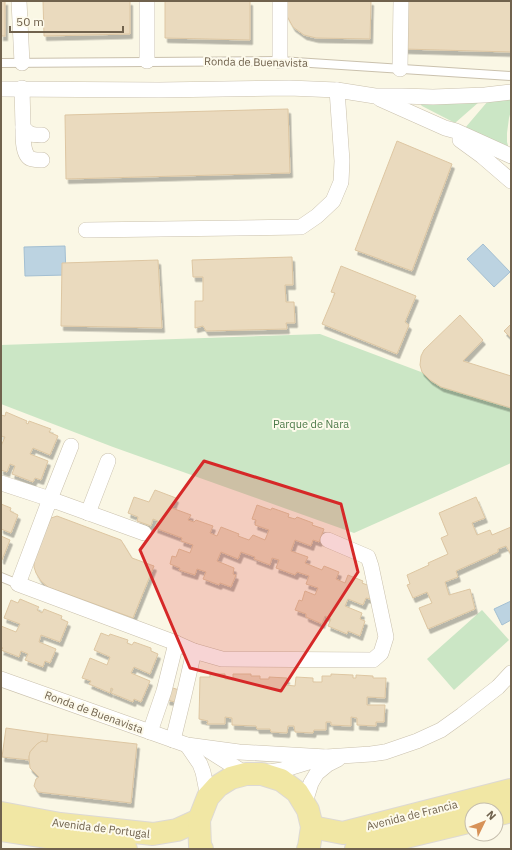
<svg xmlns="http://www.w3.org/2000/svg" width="512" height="850" font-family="'IBM Plex Sans',sans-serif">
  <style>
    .green { fill: #cbe6c5 }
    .water { fill: #bcd3e1; stroke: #a3bfd2 }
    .building { fill: #eadabe; stroke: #ddc6a2; filter: url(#shadow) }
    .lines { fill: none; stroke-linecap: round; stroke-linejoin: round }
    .lane-casing { stroke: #cac1ad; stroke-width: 10 }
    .street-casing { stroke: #cac1ad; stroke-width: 16 }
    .primary-casing { stroke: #ddd9d4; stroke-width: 24 }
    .lane { stroke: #fff; stroke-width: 8 }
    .street { stroke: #fff; stroke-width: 15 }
    .primary { stroke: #f1e7a4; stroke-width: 22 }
    .marked { fill: #d62828; fill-opacity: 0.2; stroke: #d62828; stroke-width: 3; stroke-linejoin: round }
    .labels { text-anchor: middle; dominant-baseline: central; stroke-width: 4; stroke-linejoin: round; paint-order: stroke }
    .street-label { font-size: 11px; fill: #70624d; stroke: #fdfaeb }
    .park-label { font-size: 11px; fill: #4c7a49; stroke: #fdfaeb }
  </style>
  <defs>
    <filter id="shadow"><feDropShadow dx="2.5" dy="4.5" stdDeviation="0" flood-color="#0004"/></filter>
  </defs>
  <rect width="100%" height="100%" fill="#faf7e5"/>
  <!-- green -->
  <g class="green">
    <polygon points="511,98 511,111 509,118 507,133 507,142 509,149 465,128 488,101"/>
    <polygon points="479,102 455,123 422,106 421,105 421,103"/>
    <polygon points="320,334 445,381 511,400 511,463 354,533 113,447 1,404 1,345"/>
    <polygon points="482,610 509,640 454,690 427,659"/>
  </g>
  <!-- water -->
  <g class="water">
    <polygon points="483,244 510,272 494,287 467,259"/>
    <polygon points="65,246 66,275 25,276 24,247"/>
    <polygon points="511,601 511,620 502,625 494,609"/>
  </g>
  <!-- building -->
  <g class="building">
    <rect x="1" y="1" width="4" height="35"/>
    <polygon points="43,1 130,1 130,34 44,36"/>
    <polygon points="165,1 250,1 250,40 165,38"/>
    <polygon points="283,1 371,1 370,39 316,38 304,35 293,27 283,9"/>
    <polygon points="405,1 511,1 511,52 404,49"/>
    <polygon points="288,109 290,173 66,179 65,115"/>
    <polygon points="397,141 452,164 412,271 355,250"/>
    <polygon points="292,257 293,285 285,285 286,302 294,302 295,323 286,323 287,329 206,331 203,326 195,328 195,301 203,301 203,277 193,277 192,260"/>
    <polygon points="158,260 162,328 61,326 62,263"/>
    <polygon points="341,266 416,296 405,322 409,325 397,354 322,324 335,293 331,292"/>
    <polygon points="460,315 483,340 463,361 511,376 511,408 441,387 430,380 422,372 420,365 421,356 424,350"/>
    <polygon points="511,324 511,338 504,331"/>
    <polygon points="6,412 27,421 26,423 28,424 29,421 51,429 49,432 58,436 50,455 33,448 30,454 48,461 41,480 35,478 33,482 12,474 15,466 10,464 7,472 1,470 1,446 5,437 1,436 1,415 5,416"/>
    <polygon points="155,490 176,498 172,508 191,515 188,520 194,522 196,520 213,526 210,533 217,536 221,527 239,534 238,536 249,540 253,535 265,540 269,530 255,525 256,520 252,519 257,505 271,510 272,508 289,514 288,517 295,519 297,517 313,523 312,525 324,529 319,542 313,540 311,546 295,540 291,551 308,557 305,563 322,570 324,566 339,572 336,579 345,583 348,575 363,581 362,583 375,588 370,599 366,598 363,605 348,599 345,606 362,613 360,619 365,621 360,636 348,631 347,634 328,626 331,619 325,616 322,624 306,617 306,614 295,610 299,600 302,601 305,591 315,595 318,588 306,584 309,576 297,572 295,575 276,568 279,560 272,558 270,565 254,559 255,557 241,552 238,559 221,552 217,561 234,568 233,574 236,575 231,587 220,583 219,585 203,579 206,572 197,569 195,575 179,570 180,568 170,564 172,556 176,557 179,549 190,553 193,545 181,541 182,538 155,528 158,521 153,519 151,526 137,521 138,517 128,513 134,497 149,502"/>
    <polygon points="476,497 485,518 472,523 477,535 490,530 492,535 511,527 511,552 510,553 506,546 498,549 498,552 456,571 458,577 445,582 449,595 470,589 475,609 428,629 419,608 432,603 427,592 413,598 407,585 410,584 407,575 429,565 428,563 448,554 441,538 448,535 439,513"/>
    <polygon points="1,504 11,508 10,511 18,515 11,533 1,529"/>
    <polygon points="57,516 121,540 132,558 154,566 133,618 48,587 41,581 36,573 34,567 34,558 51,518"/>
    <polygon points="1,536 10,540 2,560 1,559"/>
    <polygon points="20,599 39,607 37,610 42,613 44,609 62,616 61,619 68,622 60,642 41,635 39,642 56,649 50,663 45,661 43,667 25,660 28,654 21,651 19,657 1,650 3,648 1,647 1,626 16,632 20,624 4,618 11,600 18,603"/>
    <polygon points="101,633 109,636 110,634 128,640 127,643 132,645 134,642 151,648 151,651 158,654 150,674 134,667 131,673 150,681 141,702 134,699 133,702 111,693 113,689 111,688 110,693 89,684 91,681 82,678 90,658 107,665 110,657 94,650"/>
    <polygon points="210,674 225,674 225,679 233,680 233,674 251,674 251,676 260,676 260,679 269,679 269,677 287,678 286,685 295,686 296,677 313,678 313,682 322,682 322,676 331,676 331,674 353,675 353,678 356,678 356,675 373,676 373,678 386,678 385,698 367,697 367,705 385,705 384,722 376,722 376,726 357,725 357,718 351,717 351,726 331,725 331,722 326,722 326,730 314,730 313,733 295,732 294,726 288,726 287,733 271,732 270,729 257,729 256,726 232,725 232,718 225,717 225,724 207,724 208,721 199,719 200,677 210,677"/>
    <polygon points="170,687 179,690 175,702 167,700"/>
    <polygon points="6,728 48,734 47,742 42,741 37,744 34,747 30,752 29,757 29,760 2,757"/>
    <polygon points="48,734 137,744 131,803 38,792 34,786 36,779 39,777 30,768 29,757 30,752 37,744 42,741 47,742"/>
  </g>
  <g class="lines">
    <!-- lane casing -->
    <g class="lane-casing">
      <g id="lane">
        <polyline points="1,63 280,61 511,76"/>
        <polyline points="1,577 18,584"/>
      </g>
    </g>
    <!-- street casing -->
    <g class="street-casing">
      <g id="street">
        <polyline points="19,1 22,63"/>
        <polyline points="147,1 147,61"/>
        <polyline points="280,61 280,1"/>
        <polyline points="400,69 401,1"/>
        <path d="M 22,88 L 23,127 C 29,135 32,135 42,135"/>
        <polyline points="1,89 159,90 289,88 337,90 375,96 402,96 433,97 485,95 511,92"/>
        <polyline points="380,99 445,128 456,131 511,156"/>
        <path d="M 23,127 C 23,135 22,157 32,159 C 35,160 39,160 42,160"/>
        <polyline points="460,140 482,156 511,181"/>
        <polyline points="86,230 301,227 317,216 333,201 341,182 342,161 337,90"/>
        <polyline points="1,483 50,499 71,446"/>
        <polyline points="88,513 108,461"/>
        <polyline points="144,533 50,499 18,584 176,643 194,651 222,659 373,660 381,653 386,637 371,566 368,557 328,540"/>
        <polyline points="1,679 187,745 239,752 326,757"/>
        <polyline points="150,732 164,691 176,643"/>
        <polyline points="173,740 184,695 194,651"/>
        <polyline points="187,745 200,764 203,772 208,797"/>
        <polyline points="208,750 246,774"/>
        <polyline points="263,773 282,770 315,760 326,757 371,754 385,752 417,741 441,730 462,715 498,687 511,673"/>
        <polyline points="308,809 306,799 311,783 317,773 328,764 338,759"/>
      </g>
    </g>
    <!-- primary casing -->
    <g class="primary-casing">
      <g id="primary">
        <polyline points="1,813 60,824 153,834 177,830 199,820"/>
        <polyline points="496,815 511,811"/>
        <polyline points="312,827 343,833 511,790"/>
        <polyline points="1,830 126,849"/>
        <polyline points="202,849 200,846 199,820 208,797 218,786 231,778 246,774 262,774 281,780 297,792 308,810 312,827 309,847 308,849"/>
        <polyline points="356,849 472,821"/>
      </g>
    </g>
    <!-- lane -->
    <use href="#lane" class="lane"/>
    <!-- street -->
    <use href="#street" class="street"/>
    <!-- primary -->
    <use href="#primary" class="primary"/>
  </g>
  <!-- marked area -->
  <path class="marked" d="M 204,461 L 341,504 L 358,572 L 281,691 L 190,668 L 140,550 Z"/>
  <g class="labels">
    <!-- street labels -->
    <g class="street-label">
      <text transform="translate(256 62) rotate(1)">Ronda de Buenavista</text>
      <text transform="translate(94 712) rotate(20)">Ronda de Buenavista</text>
      <text transform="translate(412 815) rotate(-14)">Avenida de Francia</text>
      <text transform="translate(101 828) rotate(7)">Avenida de Portugal</text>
    </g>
    <!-- park labels -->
    <g class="park-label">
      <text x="311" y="424">Parque de Nara</text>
    </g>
  </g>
  <!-- border -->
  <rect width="512" height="850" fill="none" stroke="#70624d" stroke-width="4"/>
  <!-- north arrow -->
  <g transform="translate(484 822) rotate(47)"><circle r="19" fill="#fdfaeb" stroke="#c5bdac"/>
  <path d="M0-3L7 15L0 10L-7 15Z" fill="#d79257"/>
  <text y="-6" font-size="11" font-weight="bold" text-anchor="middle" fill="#70624d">N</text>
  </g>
  <!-- scale -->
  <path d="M10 26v6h113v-6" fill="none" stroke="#70624d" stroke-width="2"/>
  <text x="16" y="26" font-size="12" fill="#70624d" stroke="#fdfaeb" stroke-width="3" paint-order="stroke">50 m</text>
</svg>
